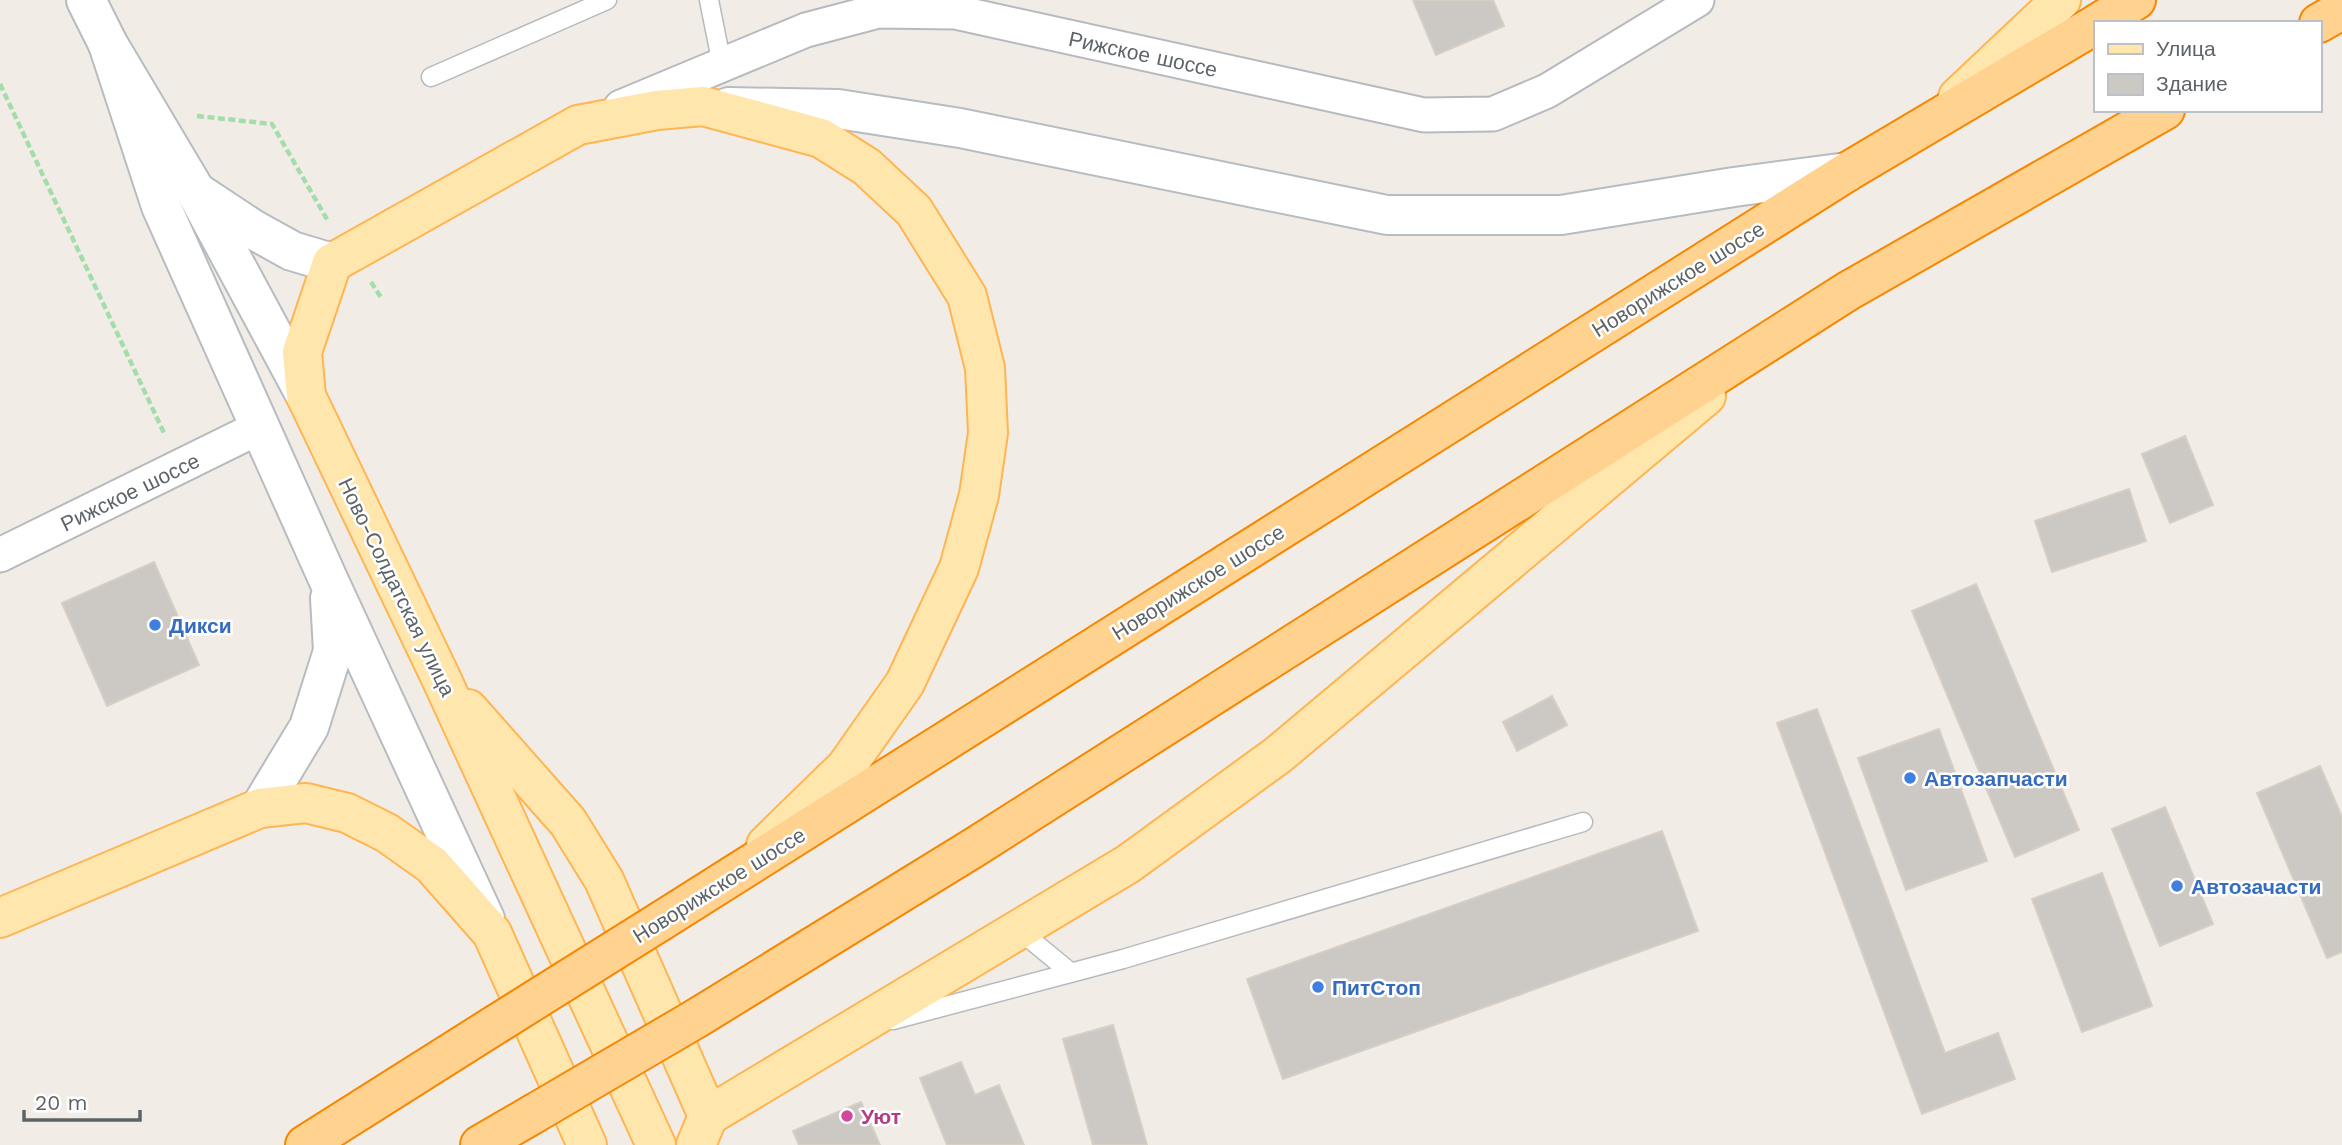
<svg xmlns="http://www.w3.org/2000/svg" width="2342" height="1145" font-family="'Work Sans',sans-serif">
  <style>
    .building { fill: #ccc8c3; stroke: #d7cec4; stroke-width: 2 }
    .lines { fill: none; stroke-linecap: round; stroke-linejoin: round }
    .lane-casing { stroke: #b6babe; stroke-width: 21 }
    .street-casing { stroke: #b6babe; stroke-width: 37 }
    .secondary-casing { stroke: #b7bcc1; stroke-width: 42 }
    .primary-casing { stroke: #feb553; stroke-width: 42 }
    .highway-casing { stroke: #f78600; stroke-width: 42 }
    .path { stroke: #a3deaa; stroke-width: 4.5; stroke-dasharray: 7 3.5; stroke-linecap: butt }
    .lane { stroke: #fff; stroke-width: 18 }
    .street { stroke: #fff; stroke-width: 33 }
    .secondary { stroke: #fff; stroke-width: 38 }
    .primary { stroke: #ffe6ad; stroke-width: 38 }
    .highway { stroke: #ffd38f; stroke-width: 38 }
    .highway-bridge-casing { stroke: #f78600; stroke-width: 42; stroke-linecap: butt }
    .highway-bridge { stroke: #ffd38f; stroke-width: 38 }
    .shop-dot { fill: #3f7fe0; stroke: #fff; stroke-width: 2.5 }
    .hotel-dot { fill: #d1479c; stroke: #fff; stroke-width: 2.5 }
    .labels { text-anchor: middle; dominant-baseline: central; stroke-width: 5; stroke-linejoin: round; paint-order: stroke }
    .street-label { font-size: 21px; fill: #5d6468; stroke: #fff }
    .shop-label { font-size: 21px; font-weight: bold; fill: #366cbe; stroke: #fff; text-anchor: start }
    .hotel-label { font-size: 21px; font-weight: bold; fill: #b23c85; stroke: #fff; text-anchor: start }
  </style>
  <rect width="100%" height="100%" fill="#f1ede6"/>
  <!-- building -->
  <g class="building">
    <polygon points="1413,0 1493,0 1504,26 1436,55"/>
    <polygon points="2185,436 2213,505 2170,523 2142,454"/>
    <polygon points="2129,489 2146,541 2052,572 2035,521"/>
    <polygon points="154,562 199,665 107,706 62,603"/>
    <polygon points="1976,584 2079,830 2015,857 1912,611"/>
    <polygon points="1552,696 1567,725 1517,751 1503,722"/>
    <polygon points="1817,709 1945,1053 1998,1033 2015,1079 1922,1114 1777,723"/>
    <polygon points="1939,729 1987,861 1906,890 1858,758"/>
    <polygon points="2320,766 2342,817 2342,952 2327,958 2257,793"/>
    <polygon points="2165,807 2213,924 2160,946 2112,829"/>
    <polygon points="1662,831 1698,931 1283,1079 1247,979"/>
    <polygon points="2102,873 2152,1006 2082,1032 2032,899"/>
    <polygon points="1113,1025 1147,1145 1093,1145 1063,1039"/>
    <polygon points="961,1062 975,1095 999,1085 1024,1145 947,1145 920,1078"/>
    <polygon points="861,1102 880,1145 799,1145 793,1131"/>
  </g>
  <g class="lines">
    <!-- lane casing -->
    <g class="lane-casing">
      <g id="lane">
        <polyline points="709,0 722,65"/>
        <polyline points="431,77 607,0"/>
        <polyline points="1019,930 1070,972"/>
        <polyline points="893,1020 1123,959 1583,822"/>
      </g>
    </g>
    <!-- street casing -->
    <g class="street-casing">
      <g id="street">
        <polyline points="621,107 806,30 878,11 955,12 1424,115 1493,114 1547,91 1697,0"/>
        <polyline points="0,555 260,427"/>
      </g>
    </g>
    <!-- secondary casing -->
    <g class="secondary-casing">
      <g id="secondary">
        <polyline points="86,0 108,44 196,192 306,396"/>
        <polyline points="108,44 161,206 328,579 485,919"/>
        <polyline points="729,107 838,109 960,128 1387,215 1561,215 1734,187 1847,172"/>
        <polyline points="198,193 254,230 292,251 332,263"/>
        <polyline points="260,808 309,727 333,651 330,598"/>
      </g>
    </g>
    <!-- primary casing -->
    <g class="primary-casing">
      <g id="primary">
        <polyline points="1958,97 2061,0"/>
        <polyline points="468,709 568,822 604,880 708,1116"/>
        <polyline points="0,918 260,808 306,803 347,813 387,833 432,865 492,933 587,1145"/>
        <polyline points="656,1145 440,676 306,396 302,352 332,263 578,125 657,110 703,106 821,138 867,167 914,211 967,296 985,368 988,433 979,495 959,568 905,683 846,767 766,845"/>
        <polyline points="696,1145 708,1116 1128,864 1278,755 1706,396"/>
      </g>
    </g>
    <!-- highway casing -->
    <g class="highway-casing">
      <g id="highway">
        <polyline points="2098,23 2136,0"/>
        <polyline points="2319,23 2342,10"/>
        <polyline points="661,921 1847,172 2095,25"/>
        <polyline points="697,1018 975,847 1848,291 2165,110"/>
        <polyline points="305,1145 495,1025"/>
        <polyline points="480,1145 535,1113"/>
      </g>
    </g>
    <!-- path -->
    <g class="path">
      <polyline points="0,84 165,435"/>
      <polyline points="197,116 272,124 328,221"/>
      <polyline points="371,282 382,299"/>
    </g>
    <!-- lane -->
    <use href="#lane" class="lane"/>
    <!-- street -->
    <use href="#street" class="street"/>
    <!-- secondary -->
    <use href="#secondary" class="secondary"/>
    <!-- primary -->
    <use href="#primary" class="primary"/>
    <!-- highway -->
    <use href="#highway" class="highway"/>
    <!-- highway-bridge casing -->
    <g class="highway-bridge-casing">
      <g id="highway-bridge">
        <polyline points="495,1025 661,921"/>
        <polyline points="535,1113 697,1018"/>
      </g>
    </g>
    <!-- highway-bridge -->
    <use href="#highway-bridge" class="highway-bridge"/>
  </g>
  <!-- markers -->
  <g class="shop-dot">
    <circle cx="155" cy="625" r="7"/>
    <circle cx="1910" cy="778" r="7"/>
    <circle cx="2177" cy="886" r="7"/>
    <circle cx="1318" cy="987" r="7"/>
  </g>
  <circle class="hotel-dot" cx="847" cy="1116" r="7"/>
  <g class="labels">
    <!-- street labels -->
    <g class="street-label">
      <text transform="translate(1143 54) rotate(12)">Рижское шоссе</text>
      <text transform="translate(1678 279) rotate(-32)">Новорижское шоссе</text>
      <text transform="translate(130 492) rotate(-26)">Рижское шоссе</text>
      <text transform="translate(1198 582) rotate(-32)">Новорижское шоссе</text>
      <text transform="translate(397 587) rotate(64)">Ново-Солдатская улица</text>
      <text transform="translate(719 885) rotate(-32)">Новорижское шоссе</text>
    </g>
    <!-- shop labels -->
    <g class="shop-label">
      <text x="169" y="625">Дикси</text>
      <text x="1924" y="778">Автозапчасти</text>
      <text x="2191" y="886">Автозачасти</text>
      <text x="1332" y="987">ПитСтоп</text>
    </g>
    <!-- hotel labels -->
    <g class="hotel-label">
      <text x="861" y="1116">Уют</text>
    </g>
  </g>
  <!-- legend -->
  <rect x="2094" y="21" width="228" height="91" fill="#ffffff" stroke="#bec1c3" stroke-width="2"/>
  <rect x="2108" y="44" width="35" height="10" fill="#ffe6ad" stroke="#bec1c3" stroke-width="2"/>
  <text x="2156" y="56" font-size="21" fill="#5d6468">Улица</text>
  <rect x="2108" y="74" width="35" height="21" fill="#ccc8c3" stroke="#bec1c3" stroke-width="2"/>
  <text x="2156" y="91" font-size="21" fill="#5d6468">Здание</text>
  <!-- scale -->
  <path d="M24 1110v10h116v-10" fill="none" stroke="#5d6468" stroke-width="3.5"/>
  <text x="35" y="1110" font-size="21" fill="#5d6468" stroke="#ffffff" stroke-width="5" paint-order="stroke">20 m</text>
</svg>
